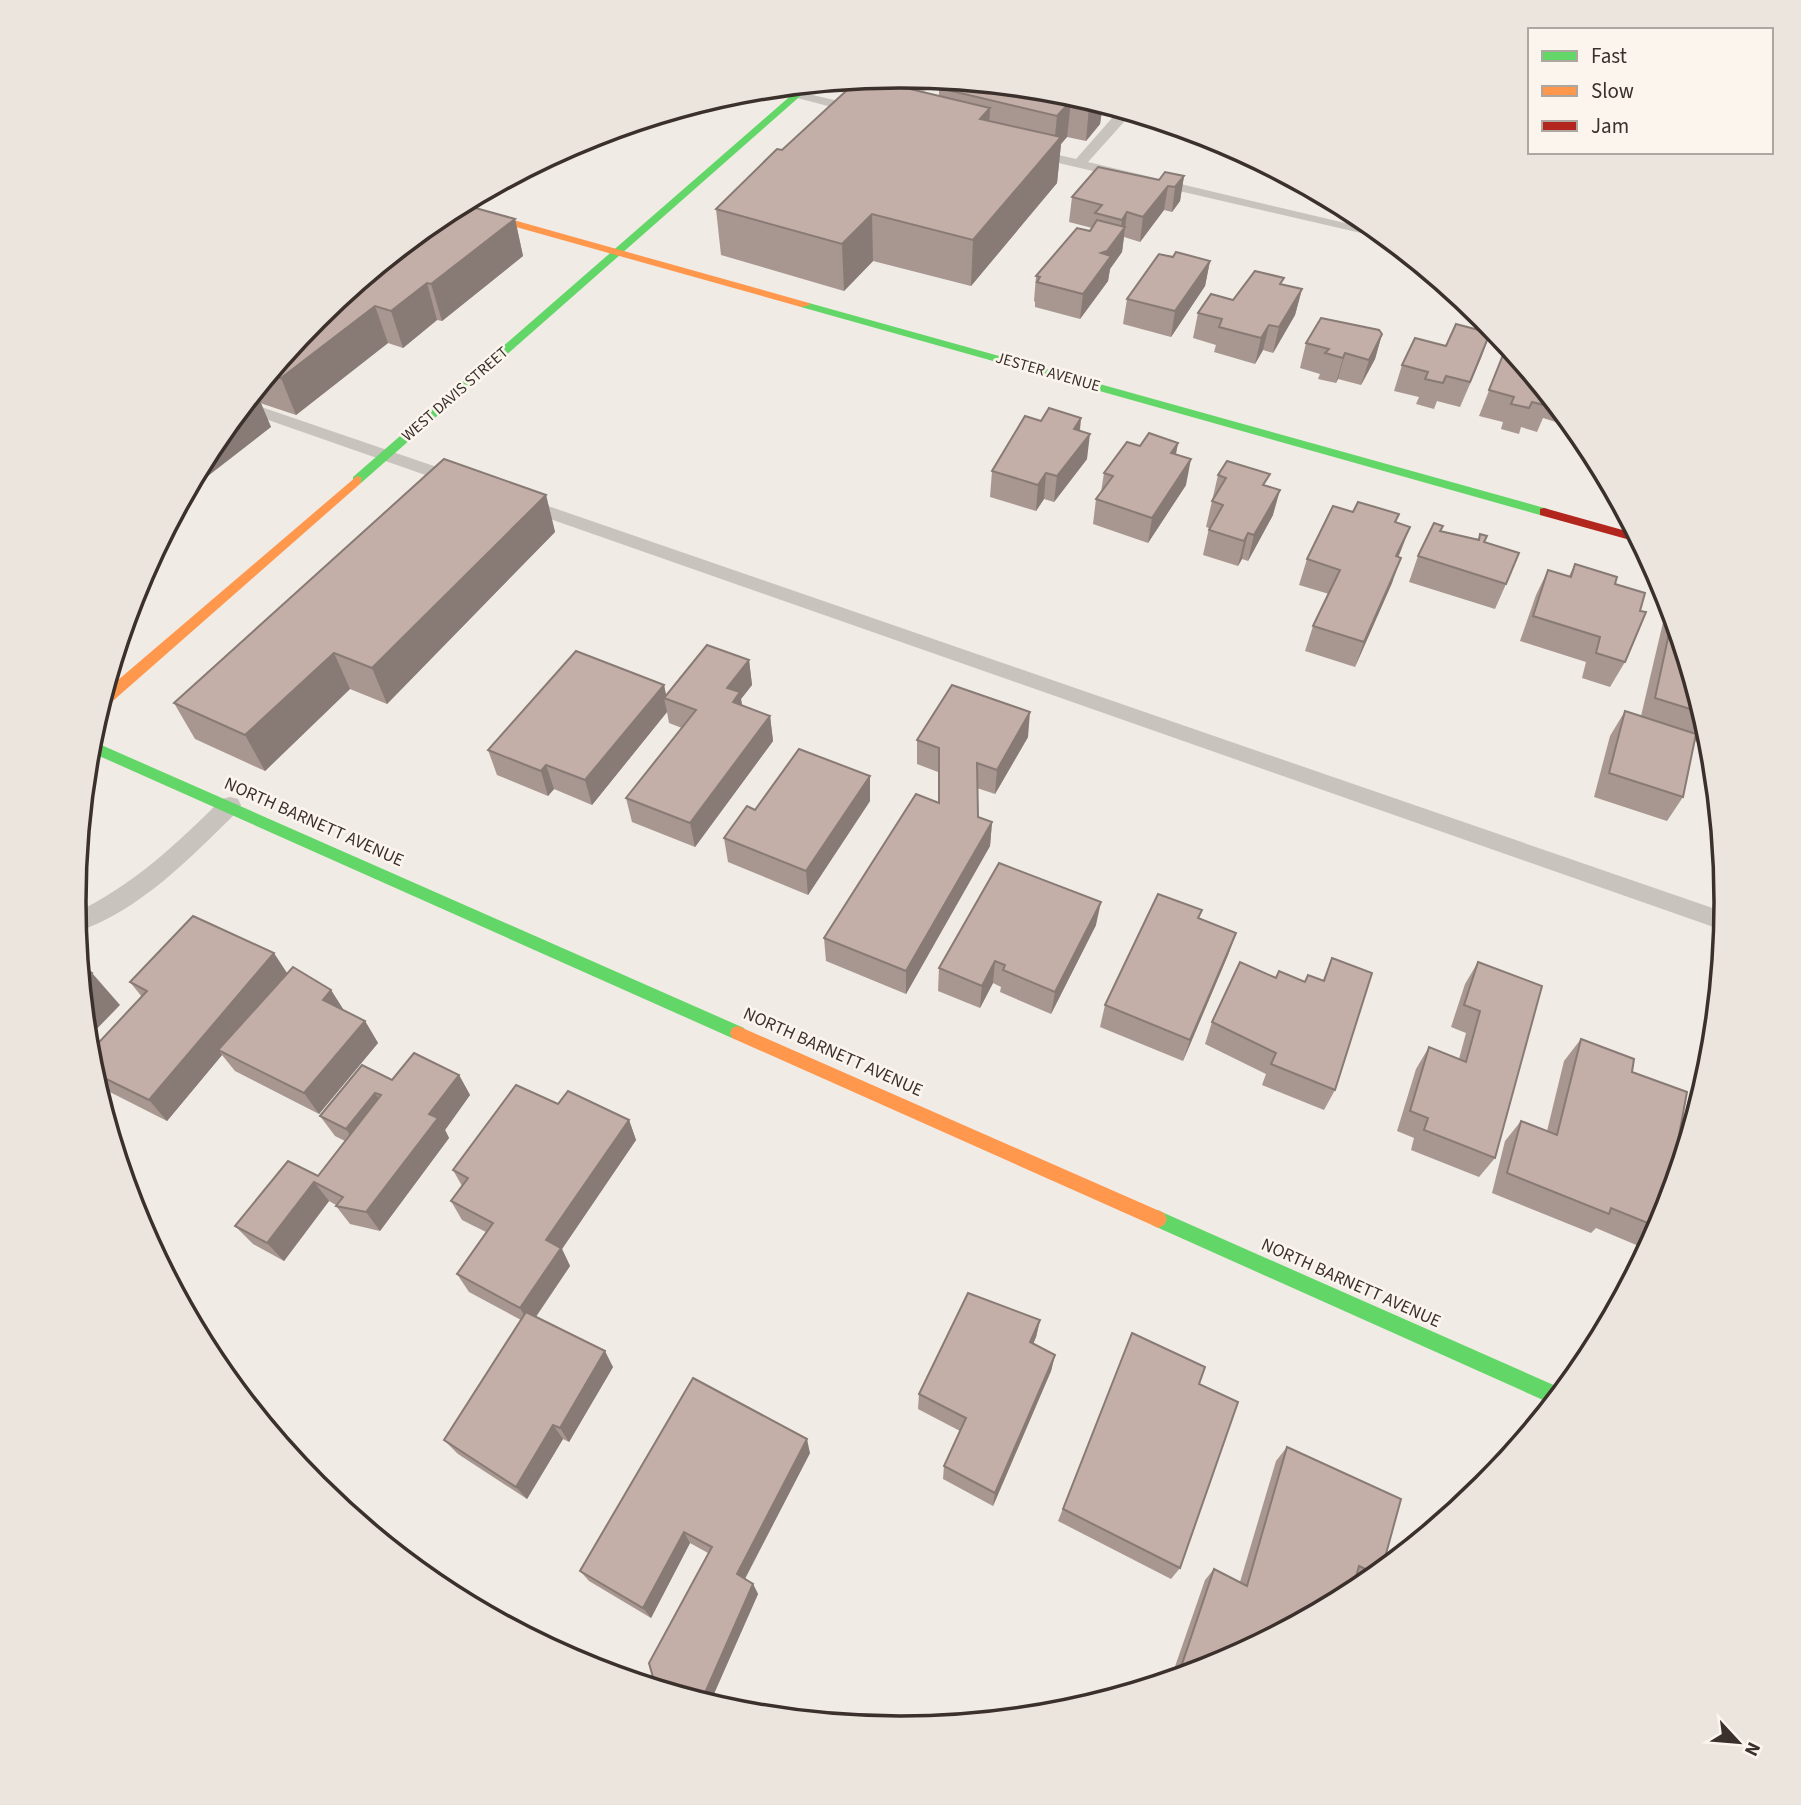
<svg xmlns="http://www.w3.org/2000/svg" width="1801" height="1805" font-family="'Source Sans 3',sans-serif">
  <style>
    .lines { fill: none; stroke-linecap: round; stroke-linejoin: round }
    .lane { fill: #c9c3be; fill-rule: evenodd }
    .fast { fill: #63d668; fill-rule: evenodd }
    .slow { fill: #ff974d; fill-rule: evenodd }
    .jam { fill: #b3261e; fill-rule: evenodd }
    .wall { fill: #a89690 }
    .shaded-wall { fill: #887a75 }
    .building { fill: #c3afa7; stroke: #887a75; stroke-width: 2 }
    .labels { text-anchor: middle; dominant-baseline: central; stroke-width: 5; stroke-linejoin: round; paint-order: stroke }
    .far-street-label { font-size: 16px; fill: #3b302b; stroke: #fbf5ee }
    .street-label { font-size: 18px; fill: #3b302b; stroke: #fbf5ee }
    .rim { fill: none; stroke: #3b302b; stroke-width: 3.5 }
  </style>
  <rect width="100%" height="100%" fill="#f0ebe5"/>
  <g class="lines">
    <!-- lane -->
    <g class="lane">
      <polygon points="925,78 937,79 903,113 893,113 893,107"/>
      <polygon points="779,87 868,108 870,111 863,115 762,89"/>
      <polygon points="1120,109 1132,113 1088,162 1379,231 1391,240 1024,155 1022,152 1029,148 1076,159"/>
      <polygon points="247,402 466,477 469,481 460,487 454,485 240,410"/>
      <polygon points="522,497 1727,913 1725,931 516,507 513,503"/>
      <path d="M 230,797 L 238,799 L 241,805 L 238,811 C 191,857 140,911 76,932 L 75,913 C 132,886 178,843 222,799 Z"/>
    </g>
    <!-- fast -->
    <g class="fast">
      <polygon points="814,84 361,483 353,483 353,477 803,85"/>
      <polygon points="801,303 809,303 1548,509 1550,512 1548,515 1540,515 801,307"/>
      <polygon points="90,740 744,1028 746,1033 744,1038 738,1040 732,1038 88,751"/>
      <polygon points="1158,1210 1164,1213 1565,1390 1552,1404 1152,1225 1149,1219 1152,1213"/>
    </g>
    <!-- slow -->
    <g class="slow">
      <polygon points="460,205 809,303 810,305 801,307 452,209"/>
      <polygon points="357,476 361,477 361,483 106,707 100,708 104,692"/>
      <polygon points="738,1026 1164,1213 1167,1219 1164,1225 1158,1228 1152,1225 732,1038 730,1033 732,1028"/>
    </g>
    <!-- jam -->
    <polygon class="jam" points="1544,508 1637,534 1641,543 1540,515 1540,509"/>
  </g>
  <!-- wall -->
  <g class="wall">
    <polygon points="939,88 1103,104 1100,124 1086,141 1067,137 1061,144 1057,183 971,286 873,261 844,291 721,255 716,209 782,150 939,95"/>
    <polygon points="629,125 607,142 588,137"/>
    <polygon points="1184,176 1180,201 1172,212 1164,210 1140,242 1124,237 1122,252 1110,269 1108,281 1080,319 1035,307 1035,302 1034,301 1036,276 1092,228 1069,222 1072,197 1159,180"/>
    <polygon points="515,219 523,256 442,321 437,320 403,348 388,343 296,415 260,403 271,427 213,443 316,317"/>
    <polygon points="1173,257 1210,261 1205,286 1171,337 1123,324 1127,299"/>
    <polygon points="1282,284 1302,289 1295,315 1273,353 1263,350 1255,364 1214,352 1216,345 1193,338 1198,313 1233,300"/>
    <polygon points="1490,333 1460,407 1437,401 1434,409 1416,404 1419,397 1394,391 1402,365 1446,346"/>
    <polygon points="1382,334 1375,359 1361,385 1338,379 1336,383 1318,379 1320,374 1300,368 1306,343"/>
    <polygon points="1507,345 1563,412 1559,423 1543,418 1537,432 1521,427 1519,434 1501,429 1503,422 1479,416"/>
    <polygon points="1081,418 1080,431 1087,459 1054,502 1044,499 1036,511 990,497 992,471 1041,421"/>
    <polygon points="1580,433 1586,441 1578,438"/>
    <polygon points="1178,443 1176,454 1186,485 1148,543 1093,524 1096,499 1101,492 1104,473 1140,446"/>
    <polygon points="1218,475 1267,486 1273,515 1248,561 1242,559 1238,566 1203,555 1209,528 1206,527"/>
    <polygon points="546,495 555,532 387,704 350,689 265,771 195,739 174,703"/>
    <polygon points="1353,512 1396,523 1398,557 1392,583 1355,667 1305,651 1313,626 1329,594 1299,585 1307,559"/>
    <polygon points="1443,526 1441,532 1478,539 1480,534 1506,584 1495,609 1409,582 1418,556"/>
    <polygon points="1575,564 1615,584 1625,662 1610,687 1582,678 1586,662 1520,641 1536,595 1548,570 1569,576"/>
    <polygon points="1670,604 1711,740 1708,745 1695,741 1683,797 1667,821 1594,797 1610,736 1625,711 1641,716 1665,614"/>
    <polygon points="749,660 752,685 741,699 742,706 770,716 773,741 695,847 632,822 626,798 682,728 669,723 667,712 592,805 554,789 548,796 497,775 488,750 664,685 666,696"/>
    <polygon points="1028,737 995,794 977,788 978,817 992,822 990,846 906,994 826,961 824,938 938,802 938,772 917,764 917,740"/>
    <polygon points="870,801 808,895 728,862 724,838 755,810"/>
    <polygon points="1199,919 1236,933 1228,955 1183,1061 1100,1027 1105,1005"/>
    <polygon points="1096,925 1051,1014 1000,992 1001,987 993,983 980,1008 938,991 939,968"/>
    <polygon points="1332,958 1335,1090 1324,1110 1262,1085 1266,1074 1205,1044 1212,1022 1276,978 1305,981 1323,980"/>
    <polygon points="1478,962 1495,1158 1479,1177 1411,1150 1414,1138 1397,1131 1416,1069 1429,1047 1459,1059 1466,1033 1451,1027 1465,984"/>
    <polygon points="287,973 331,990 344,1011 365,1021 378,1043 319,1114 235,1071 222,1055 167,1121 98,1086 95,1083 89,1063 142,997 130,982"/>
    <polygon points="1581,1039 1632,1072 1663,1222 1657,1233 1641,1247 1596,1228 1591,1233 1492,1193 1505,1141 1521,1121 1547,1131 1564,1061"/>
    <polygon points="459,1075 470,1095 445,1130 449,1138 380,1231 350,1224 336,1206 336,1205 329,1201 284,1261 253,1244 235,1226 318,1176 345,1141 335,1136 320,1116 392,1080"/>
    <polygon points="558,1104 629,1120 636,1140 562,1249 570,1266 536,1317 613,1367 569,1442 563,1439 527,1499 458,1454 444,1440 521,1320 469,1292 457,1274 486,1232 462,1220 451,1201 462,1186 453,1170"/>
    <polygon points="1040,1320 1036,1337 1033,1344 1055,1355 1051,1371 993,1506 943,1479 944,1466 960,1431 918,1409 919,1394"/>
    <polygon points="1132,1333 1199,1384 1180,1568 1171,1579 1058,1521"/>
    <polygon points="1287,1447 1381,1572 1365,1586 1355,1581 1217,1667 1170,1681 1205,1580 1214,1569 1240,1582 1276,1461"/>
    <polygon points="810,1453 745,1579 753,1584 758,1594 709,1705 656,1688 708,1553 690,1543 651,1618 589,1581 580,1571"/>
  </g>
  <!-- shaded-wall -->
  <g class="shaded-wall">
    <polygon points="1086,99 1103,104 1100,124 1086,141 1089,106"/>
    <polygon points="1071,101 1067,137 1061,144 1057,183 971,286 973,240 1054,145 1057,116"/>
    <polygon points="990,108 988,153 980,119"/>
    <polygon points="629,125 607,142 605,132"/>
    <polygon points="1184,176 1180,201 1172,212 1175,187"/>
    <polygon points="1168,186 1164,210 1140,242 1143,217"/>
    <polygon points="1127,212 1122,252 1110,269 1108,281 1080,319 1083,294 1101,253 1120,234 1122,220"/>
    <polygon points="872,214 873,261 844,291 842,244"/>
    <polygon points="515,219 523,256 442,321 431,284"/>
    <polygon points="1210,261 1205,286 1171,337 1175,311"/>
    <polygon points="427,283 437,320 403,348 391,311"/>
    <polygon points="1302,289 1295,315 1273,353 1279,327"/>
    <polygon points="375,306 388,343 296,415 281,378"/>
    <polygon points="1269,325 1263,350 1255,364 1261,338"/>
    <polygon points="1490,333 1481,358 1460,407 1470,382"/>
    <polygon points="1382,334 1375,359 1361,385 1369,360"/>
    <polygon points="1345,353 1338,379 1336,383 1343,358"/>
    <polygon points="256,391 271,427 186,493 213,443"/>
    <polygon points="1081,418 1078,443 1074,429"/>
    <polygon points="1090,434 1087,459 1054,502 1057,476"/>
    <polygon points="1178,443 1173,468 1171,453"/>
    <polygon points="1191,459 1186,485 1148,543 1152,518"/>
    <polygon points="1046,473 1044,499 1036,511 1038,485"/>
    <polygon points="1280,490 1273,515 1248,561 1254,535"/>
    <polygon points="546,495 555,532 387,704 372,668"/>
    <polygon points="1410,527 1400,553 1387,582 1396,556"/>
    <polygon points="1248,533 1242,559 1238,566 1244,541"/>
    <polygon points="1401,558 1392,583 1355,667 1364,642"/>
    <polygon points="334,653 350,689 265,771 245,735"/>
    <polygon points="749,660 752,685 741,699 744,717 736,727 727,688"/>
    <polygon points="664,685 667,699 664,698 667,712 592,805 585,780"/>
    <polygon points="1030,712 1028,737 995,794 997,770"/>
    <polygon points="770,716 773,741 695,847 690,823"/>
    <polygon points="546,765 554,789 548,796 541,771"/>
    <polygon points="870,776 870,801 808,895 806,871"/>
    <polygon points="992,822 990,846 906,994 906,971"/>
    <polygon points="1101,902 1096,925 1051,1014 1055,992"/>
    <polygon points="1236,933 1228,955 1183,1061 1190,1040"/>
    <polygon points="274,953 289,976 218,1050 222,1055 167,1121 149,1100"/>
    <polygon points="995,961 993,983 980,1008 982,986"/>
    <polygon points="92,973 120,1005 87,1039 81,984"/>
    <polygon points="331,990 345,1012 323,1000"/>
    <polygon points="365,1021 378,1043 319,1114 304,1093"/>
    <polygon points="459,1075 470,1095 445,1130 449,1138 380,1231 366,1212 429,1114"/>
    <polygon points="375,1093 388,1113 360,1149 346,1129"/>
    <polygon points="629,1120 636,1140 562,1249 570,1266 530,1325 520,1308 546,1240"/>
    <polygon points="314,1182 329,1201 284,1261 267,1243"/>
    <polygon points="1040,1320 1036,1337 1027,1358 1030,1342"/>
    <polygon points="605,1351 613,1367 569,1442 560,1428"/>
    <polygon points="1055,1355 1051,1371 993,1506 995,1493"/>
    <polygon points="553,1425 563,1439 527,1499 516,1487"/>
    <polygon points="807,1439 810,1453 742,1584 737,1574"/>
    <polygon points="684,1532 690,1543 651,1618 643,1608"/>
    <polygon points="753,1584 758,1594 709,1705 701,1702"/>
  </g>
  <!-- building -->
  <g class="building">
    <polygon points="868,79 990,108 980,119 1061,137 973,240 872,214 842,244 716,209 777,149 782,150 858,80"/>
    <polygon points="948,80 1062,91 1094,101 1089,106 1071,101 1057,116 939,88"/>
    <polygon points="1098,167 1159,180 1165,172 1184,176 1175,187 1168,186 1143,217 1127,212 1122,220 1095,213 1102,205 1072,197"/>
    <polygon points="461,204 515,219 431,284 427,283 391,311 375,306 281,378 270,374 316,317 441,215"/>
    <polygon points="1097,220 1125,227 1107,251 1101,253 1111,256 1083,294 1037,282 1040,277 1036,276 1077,228 1090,231"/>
    <polygon points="1176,252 1210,261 1175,311 1127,299 1159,254 1173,257"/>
    <polygon points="1255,271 1284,278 1280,284 1302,289 1279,327 1269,325 1261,338 1219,327 1222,319 1198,313 1211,294 1233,300"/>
    <polygon points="1321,318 1379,330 1382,334 1369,360 1345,353 1343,358 1325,353 1329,349 1306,343"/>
    <polygon points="1456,324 1490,333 1470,382 1446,376 1443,383 1425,379 1428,372 1402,365 1415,338 1446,346"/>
    <polygon points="1507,345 1552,399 1548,406 1532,402 1529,408 1511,404 1514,397 1489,390"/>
    <polygon points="1049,408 1081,418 1074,429 1090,434 1057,476 1046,473 1038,485 992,471 1025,416 1041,421"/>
    <polygon points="1149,433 1178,443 1171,453 1191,459 1152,518 1096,499 1113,476 1104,473 1127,442 1140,446"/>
    <polygon points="444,459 546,495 372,668 334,653 245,735 174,703"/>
    <polygon points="1227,461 1270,474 1263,485 1280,490 1254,535 1248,533 1244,541 1209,530 1223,505 1212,501 1226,478 1218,475"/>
    <polygon points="1358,502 1399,514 1395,522 1410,527 1396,556 1401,558 1364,642 1313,626 1340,570 1307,559 1333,506 1353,512"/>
    <polygon points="1434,523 1443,526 1440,531 1479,540 1480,534 1487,536 1484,542 1519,553 1506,584 1418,556"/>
    <polygon points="1575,564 1617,577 1615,584 1645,593 1640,611 1646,612 1625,662 1596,653 1600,637 1533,616 1548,570 1571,577"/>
    <polygon points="1673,615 1703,713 1655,698"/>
    <polygon points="707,645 749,660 727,688 740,692 733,702 770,716 690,823 626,798 696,710 664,698"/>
    <polygon points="576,651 664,685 585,780 546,765 541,771 488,750"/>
    <polygon points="952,685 1030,712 997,770 977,763 978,817 992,822 906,971 824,938 916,794 939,803 939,748 917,740"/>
    <polygon points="1625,711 1696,734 1683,797 1609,773"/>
    <polygon points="799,749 870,776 806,871 724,838 747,806 755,810"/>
    <polygon points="999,863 1101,902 1055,992 1003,970 1005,965 995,961 982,986 939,968"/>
    <polygon points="1158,894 1202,910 1198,918 1236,933 1190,1040 1105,1005"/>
    <polygon points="193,916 274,953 149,1100 92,1072 89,1063 88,1054 147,991 130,982"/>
    <polygon points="1332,958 1372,973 1335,1090 1271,1064 1276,1053 1212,1022 1240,962 1276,978 1279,971 1305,982 1308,975 1324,981"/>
    <polygon points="1478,962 1542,986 1495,1158 1424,1130 1428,1118 1410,1111 1429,1047 1466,1062 1480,1011 1464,1005"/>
    <polygon points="80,966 92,973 81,984"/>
    <polygon points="293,967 331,990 323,1000 365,1021 304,1093 218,1050"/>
    <polygon points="1581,1039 1634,1059 1632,1072 1687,1092 1663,1222 1660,1228 1611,1208 1609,1214 1507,1173 1521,1121 1557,1135"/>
    <polygon points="414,1053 459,1075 429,1114 438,1118 366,1212 336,1206 343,1197 314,1182 267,1243 235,1226 288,1161 318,1176 381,1095 375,1093 346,1129 320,1116 362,1065 392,1080"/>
    <polygon points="516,1085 558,1104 568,1091 629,1120 546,1240 561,1248 520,1308 457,1274 493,1223 451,1201 468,1178 453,1170"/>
    <polygon points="968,1293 1040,1320 1030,1342 1055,1355 995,1493 944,1466 966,1418 919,1394"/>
    <polygon points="526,1312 605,1351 560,1428 553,1425 516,1487 444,1440"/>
    <polygon points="1132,1333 1205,1367 1199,1384 1238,1402 1180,1568 1063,1509"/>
    <polygon points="693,1378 807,1439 737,1574 753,1584 701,1702 656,1688 649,1663 712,1547 684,1532 643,1608 580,1571"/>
    <polygon points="1287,1447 1401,1499 1381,1572 1378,1575 1359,1566 1351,1595 1217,1667 1177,1679 1214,1569 1247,1586"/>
  </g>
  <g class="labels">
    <!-- far-street labels -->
    <g class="far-street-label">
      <text transform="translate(1048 372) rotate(16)">JESTER AVENUE</text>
      <text transform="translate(455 394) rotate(-41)">WEST DAVIS STREET</text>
    </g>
    <!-- street labels -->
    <g class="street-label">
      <text transform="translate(314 822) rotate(24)">NORTH BARNETT AVENUE</text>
      <text transform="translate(833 1052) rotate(24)">NORTH BARNETT AVENUE</text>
      <text transform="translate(1351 1283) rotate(24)">NORTH BARNETT AVENUE</text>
    </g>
  </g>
  <!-- crop -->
  <path d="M0 0H1801V1805H0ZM86 902a814 814 0 1 1 1628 0a814 814 0 1 1-1628 0Z" fill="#ece5de" fill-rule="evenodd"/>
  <path class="rim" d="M86 902a814 814 0 1 1 1628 0a814 814 0 1 1-1628 0Z"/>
  <!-- legend -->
  <rect x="1528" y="28" width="245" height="126" fill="#fbf5ee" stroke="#aea6a0" stroke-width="2"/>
  <rect x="1542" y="51" width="35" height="10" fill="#63d668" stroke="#aea6a0" stroke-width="2"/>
  <text x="1591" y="63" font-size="21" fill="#3b302b">Fast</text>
  <rect x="1542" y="86" width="35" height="10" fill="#ff974d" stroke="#aea6a0" stroke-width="2"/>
  <text x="1591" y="98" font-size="21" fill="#3b302b">Slow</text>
  <rect x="1542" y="121" width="35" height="10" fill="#b3261e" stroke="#aea6a0" stroke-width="2"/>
  <text x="1591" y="133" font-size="21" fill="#3b302b">Jam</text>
  <!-- north arrow -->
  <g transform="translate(1738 1742) rotate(116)" stroke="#fbf5ee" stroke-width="5" paint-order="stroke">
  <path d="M0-5L12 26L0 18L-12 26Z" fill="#3b302b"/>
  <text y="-10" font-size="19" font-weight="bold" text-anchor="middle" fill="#3b302b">N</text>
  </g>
</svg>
